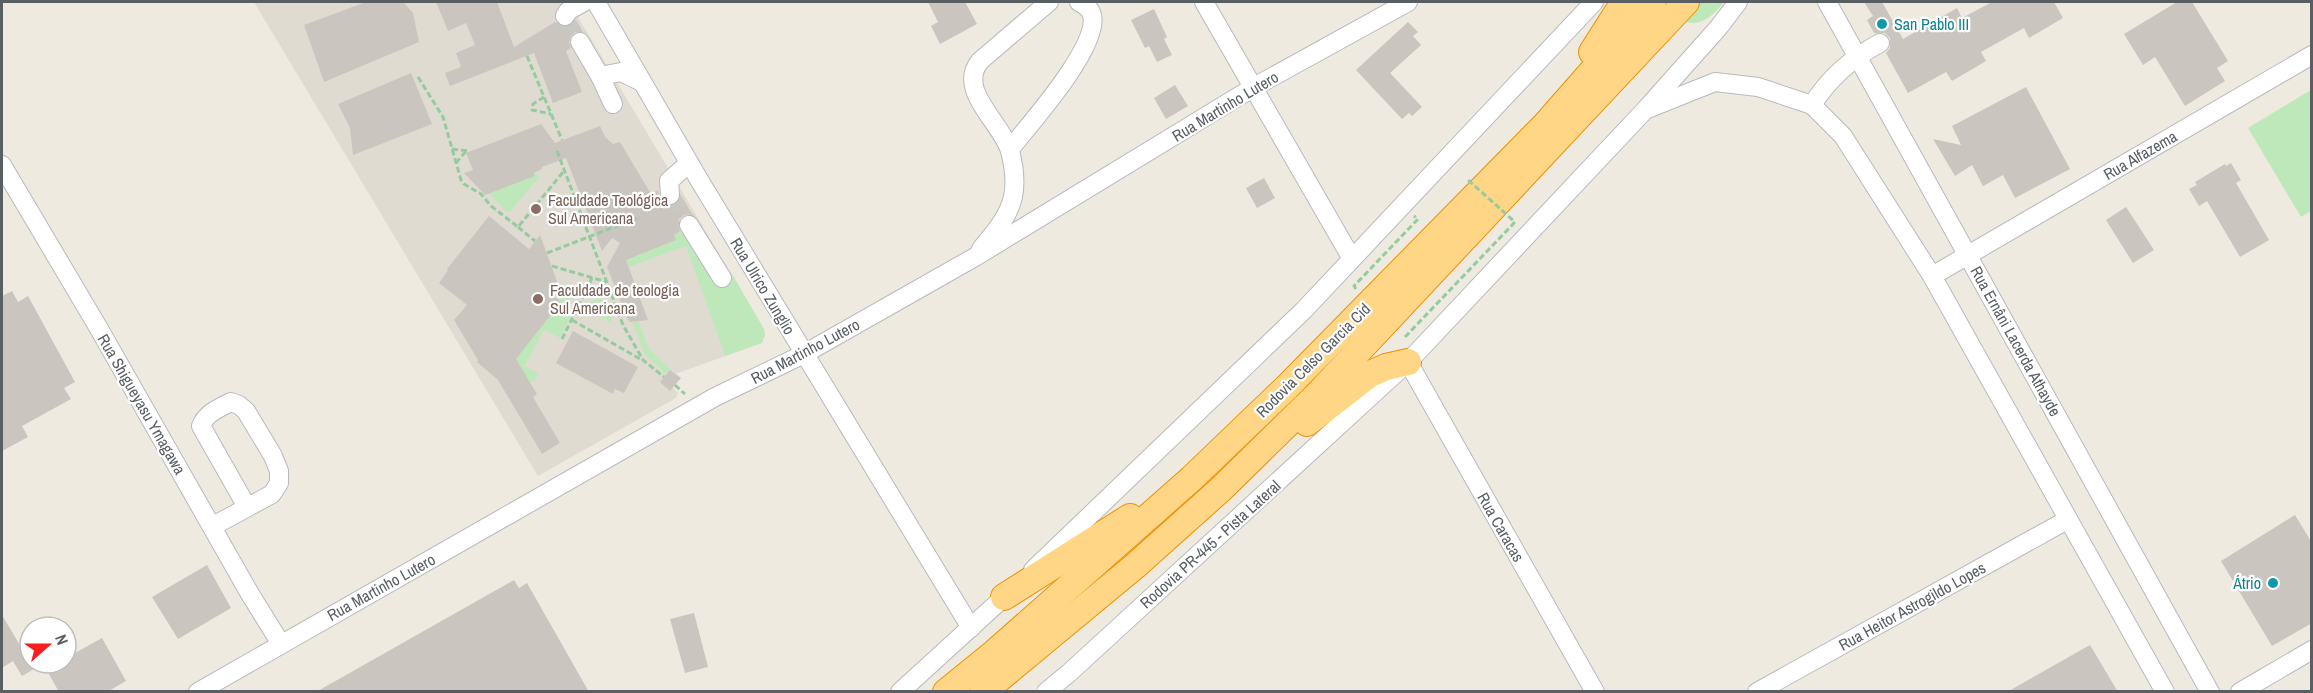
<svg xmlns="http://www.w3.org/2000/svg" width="2313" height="693" font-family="'Archivo Narrow',sans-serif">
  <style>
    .education { fill: #e0dbd1 }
    .green { fill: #bee8ba }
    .building { fill: #cac6bf }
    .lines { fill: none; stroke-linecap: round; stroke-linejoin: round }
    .minor-tunnel { stroke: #c9c7c1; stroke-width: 18; stroke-dasharray: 18 9; stroke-linecap: butt }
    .minor-casing { stroke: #b6babe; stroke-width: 20 }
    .highway-casing { stroke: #ee9000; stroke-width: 28 }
    .path { stroke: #94cb9f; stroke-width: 3; stroke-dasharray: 6 3; stroke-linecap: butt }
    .minor { stroke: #fff; stroke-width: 18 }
    .highway { stroke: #ffd686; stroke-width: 26 }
    .path-bridge { stroke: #94cb9f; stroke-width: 3; stroke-dasharray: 6 3; stroke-linecap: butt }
    .culture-dot { fill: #0f9aa8; stroke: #fff; stroke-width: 2 }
    .education-dot { fill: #8d6e63; stroke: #fff; stroke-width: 2 }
    .labels { text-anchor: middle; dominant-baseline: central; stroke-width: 4.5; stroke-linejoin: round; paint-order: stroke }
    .culture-label { font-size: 16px; fill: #0d838f; stroke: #fff; text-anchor: start }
    .street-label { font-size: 16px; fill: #595e63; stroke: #fff }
    .education-label { font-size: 16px; fill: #785e54; stroke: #fff; text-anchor: start }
  </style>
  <rect width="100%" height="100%" fill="#eeeae0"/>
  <!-- education -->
  <polygon class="education" points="254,2 569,2 761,324 765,335 762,343 675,374 668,383 678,393 676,398 538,476"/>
  <!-- green -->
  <g class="green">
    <path d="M 1695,2 L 1724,2 C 1713,16 1699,29 1681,20 Z"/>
    <polygon points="2311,90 2311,211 2301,217 2248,128"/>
    <polygon points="539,173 539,177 510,212 506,212 489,193"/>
    <polygon points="670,224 678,232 681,230 715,285 732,274 764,329 765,335 762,343 725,356 686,246 629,267 619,244 627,241 633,257 676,240"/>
    <polygon points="556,283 572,295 569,303 573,312 560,338 544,330 525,366 538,374 536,379 530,383 503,374 561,302 548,292"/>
    <polygon points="603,297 613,324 585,308 583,305"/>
    <polygon points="638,321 649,349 670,369 666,374 645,355 632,322"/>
  </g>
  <!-- building -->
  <g class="building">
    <polygon points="366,2 403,2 413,13 419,42 324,82 304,25"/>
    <polygon points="436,2 497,2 514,47 555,22 565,27 571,25 576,20 583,32 575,32 571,36 569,42 571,48 566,51 582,92 553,103 534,53 450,86 445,73 461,67 456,53 475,45 466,23 448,31"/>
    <polygon points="928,2 965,2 977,24 940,44 931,26 938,22"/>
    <polygon points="1864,2 1882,2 1903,39 1957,8 1962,18 1992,2 2054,2 2063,18 2029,38 2024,28 1981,52 1986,61 1952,81 1946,72 1908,93 1886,53 1890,48 1890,38 1885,33 1874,33 1867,20 1873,16"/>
    <polygon points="2177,2 2192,2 2228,61 2217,68 2225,81 2185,106 2155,57 2143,65 2124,34"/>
    <polygon points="1154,9 1167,37 1164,39 1172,55 1157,62 1149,46 1145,48 1131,20"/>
    <polygon points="1408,22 1418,32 1413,36 1421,45 1390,73 1422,107 1412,116 1409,113 1402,119 1356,70"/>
    <polygon points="411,73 432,124 353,155 350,128 338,104"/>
    <polygon points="1175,85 1188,106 1166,119 1154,98"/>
    <polygon points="2026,87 2070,169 2015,198 2003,175 1983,186 1972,165 1955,176 1933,139 1961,145 1952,126"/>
    <polygon points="541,124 555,143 600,126 605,137 613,144 620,142 651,194 658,190 661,202 670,206 677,204 681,196 692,214 684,215 679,219 678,225 680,231 674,235 676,240 626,260 648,320 630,322 627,318 607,267 620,243 612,238 602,251 566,158 542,167 542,169 534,173 535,176 485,195 464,173 473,170 466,153"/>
    <polygon points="2231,163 2241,180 2236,183 2269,240 2240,257 2207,201 2199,206 2189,189 2197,185 2195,182 2225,164 2226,166"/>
    <polygon points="1264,178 1275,198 1257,208 1246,188"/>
    <polygon points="2126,207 2154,250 2133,263 2106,220"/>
    <polygon points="489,216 529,249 540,235 557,281 548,292 561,302 516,359 537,394 533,397 560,443 542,454 498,380 477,362 478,360 454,320 467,305 439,283 448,270 447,269"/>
    <polygon points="12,291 18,302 28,296 75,382 64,388 71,399 22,426 28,437 2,451 2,296"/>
    <polygon points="573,331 638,367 624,393 615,389 613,394 556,363"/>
    <polygon points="670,370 681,378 670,391 660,382"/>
    <polygon points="2295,515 2312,543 2312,623 2272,646 2221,561"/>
    <polygon points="207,565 231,608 178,639 152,597"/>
    <polygon points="514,580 519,588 527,583 589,692 316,692"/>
    <polygon points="694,613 708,667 685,673 670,619"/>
    <polygon points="2,615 34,669 22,676 13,661 2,668"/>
    <polygon points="102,638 126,681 107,692 59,692 46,669 57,663 66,663 66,658"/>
    <polygon points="2090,645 2118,692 2007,692"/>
  </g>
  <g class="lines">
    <!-- minor-tunnel -->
    <g class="minor-tunnel">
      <polyline points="565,16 567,24 580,42"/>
      <polyline points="670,195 689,225"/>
    </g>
    <!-- minor casing -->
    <g class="minor-casing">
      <g id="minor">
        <polyline points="596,2 698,178 971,628"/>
        <polyline points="1204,2 1352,259"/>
        <polyline points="1827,2 2210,692"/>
        <polyline points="565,16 568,11 584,2"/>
        <polyline points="580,42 600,76 613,104"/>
        <polyline points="600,76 621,72 642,82"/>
        <path d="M 1812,105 C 1829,78 1852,58 1880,43"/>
        <polyline points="1650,108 1715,82 1758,87 1812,105 1843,136 1932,276 2165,692"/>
        <path d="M 1010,149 C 1029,125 1100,46 1092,15 C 1090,8 1085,5 1079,2"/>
        <polyline points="2,165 98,327 250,594 281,644"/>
        <polyline points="670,195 669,181 689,163"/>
        <polyline points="689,225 722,278"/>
        <path d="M 981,249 C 994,233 1008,218 1013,197 C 1016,182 1014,166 1010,151 C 1002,123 956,90 980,61 L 1049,2"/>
        <polyline points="1932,276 2312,55"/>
        <polyline points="1408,362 1595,692"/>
        <path d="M 213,526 L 272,494 L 279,483 L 279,471 L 273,456 L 246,411 L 239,405 L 231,402 C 219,408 206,413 201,426 L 247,507"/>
        <polyline points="1033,570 1304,310 1594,2"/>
        <polyline points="198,692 715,397 804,354 975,257 1254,87 1408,2"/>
        <polyline points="900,692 1013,589"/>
        <polyline points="1046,692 1069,673 1408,362 1646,109 1719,27 1738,2"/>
        <polyline points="1757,692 2067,520"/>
        <polyline points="2240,692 2312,650"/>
      </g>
    </g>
    <!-- highway casing -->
    <g class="highway-casing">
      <g id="highway">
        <polyline points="1592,52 1624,2"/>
        <polyline points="1307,423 1370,374 1386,367 1408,362"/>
        <polyline points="1004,597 1130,517"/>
        <polyline points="946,692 994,653 1191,479 1287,387 1545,125 1653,2"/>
        <polyline points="983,692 1135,566 1221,489 1320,392 1686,2"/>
      </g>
    </g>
    <!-- path -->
    <g class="path">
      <polyline points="527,56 562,140"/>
      <polyline points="418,77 443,117 461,180 464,184 481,194 491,206 518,227 564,171"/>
      <polyline points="544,97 533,104 532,110 551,114"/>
      <polyline points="452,149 468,151"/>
      <polyline points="557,151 623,325 643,360 664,377"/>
      <polyline points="456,163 466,151"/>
      <polyline points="518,227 535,241"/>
      <polyline points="547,253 640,217"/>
      <polyline points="552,266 607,282"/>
      <polyline points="1356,289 1354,286 1418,219 1414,216"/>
      <polyline points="572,320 642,360"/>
      <polyline points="562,339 592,278"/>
      <polyline points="675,385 685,394"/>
    </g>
    <!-- minor -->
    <use href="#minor" class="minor"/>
    <!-- highway -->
    <use href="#highway" class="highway"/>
    <!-- path-bridge -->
    <polyline class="path-bridge" points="1405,337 1515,222 1466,178"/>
  </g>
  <!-- markers -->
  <g class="culture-dot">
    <circle cx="1882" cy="24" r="6"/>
    <circle cx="2273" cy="583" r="6"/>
  </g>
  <g class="education-dot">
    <circle cx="536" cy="209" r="6"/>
    <circle cx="538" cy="299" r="6"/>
  </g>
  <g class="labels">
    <!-- culture labels -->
    <g class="culture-label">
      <text x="1894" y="24">San Pablo III</text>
      <text x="2261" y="583" text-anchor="end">Átrio</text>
    </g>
    <!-- street labels -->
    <g class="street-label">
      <text transform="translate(1225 106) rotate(-31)">Rua Martinho Lutero</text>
      <text transform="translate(2140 155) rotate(-30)">Rua Alfazema</text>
      <text transform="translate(763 286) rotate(59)">Rua Ulrico Zunglio</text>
      <text transform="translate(2016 341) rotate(61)">Rua Ernâni Lacerda Athayde</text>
      <text transform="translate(805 351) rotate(-28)">Rua Martinho Lutero</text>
      <text transform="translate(1313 360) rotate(-45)">Rodovia Celso Garcia Cid</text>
      <text transform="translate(142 404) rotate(60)">Rua Shigueyasu Ymagawa</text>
      <text transform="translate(1501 527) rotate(60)">Rua Caracas</text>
      <text transform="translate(1210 544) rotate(-42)">Rodovia PR-445 - Pista Lateral</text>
      <text transform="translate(381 587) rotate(-29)">Rua Martinho Lutero</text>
      <text transform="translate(1912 606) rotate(-29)">Rua Heitor Astrogildo Lopes</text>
    </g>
    <!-- education labels -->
    <g class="education-label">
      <text x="548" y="200">Faculdade Teológica<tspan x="548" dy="18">Sul Americana</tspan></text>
      <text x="550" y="290">Faculdade de teologia<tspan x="550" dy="18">Sul Americana</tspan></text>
    </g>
  </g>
  <!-- border -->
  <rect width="2313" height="693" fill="none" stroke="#595e63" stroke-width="6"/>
  <!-- north arrow -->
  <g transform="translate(48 645) rotate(69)"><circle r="28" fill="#ffffff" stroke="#bdbfc1" stroke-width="1.5"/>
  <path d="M0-4.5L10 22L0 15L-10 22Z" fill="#f61e1e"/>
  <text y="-9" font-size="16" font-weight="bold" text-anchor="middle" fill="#595e63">N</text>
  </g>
</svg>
